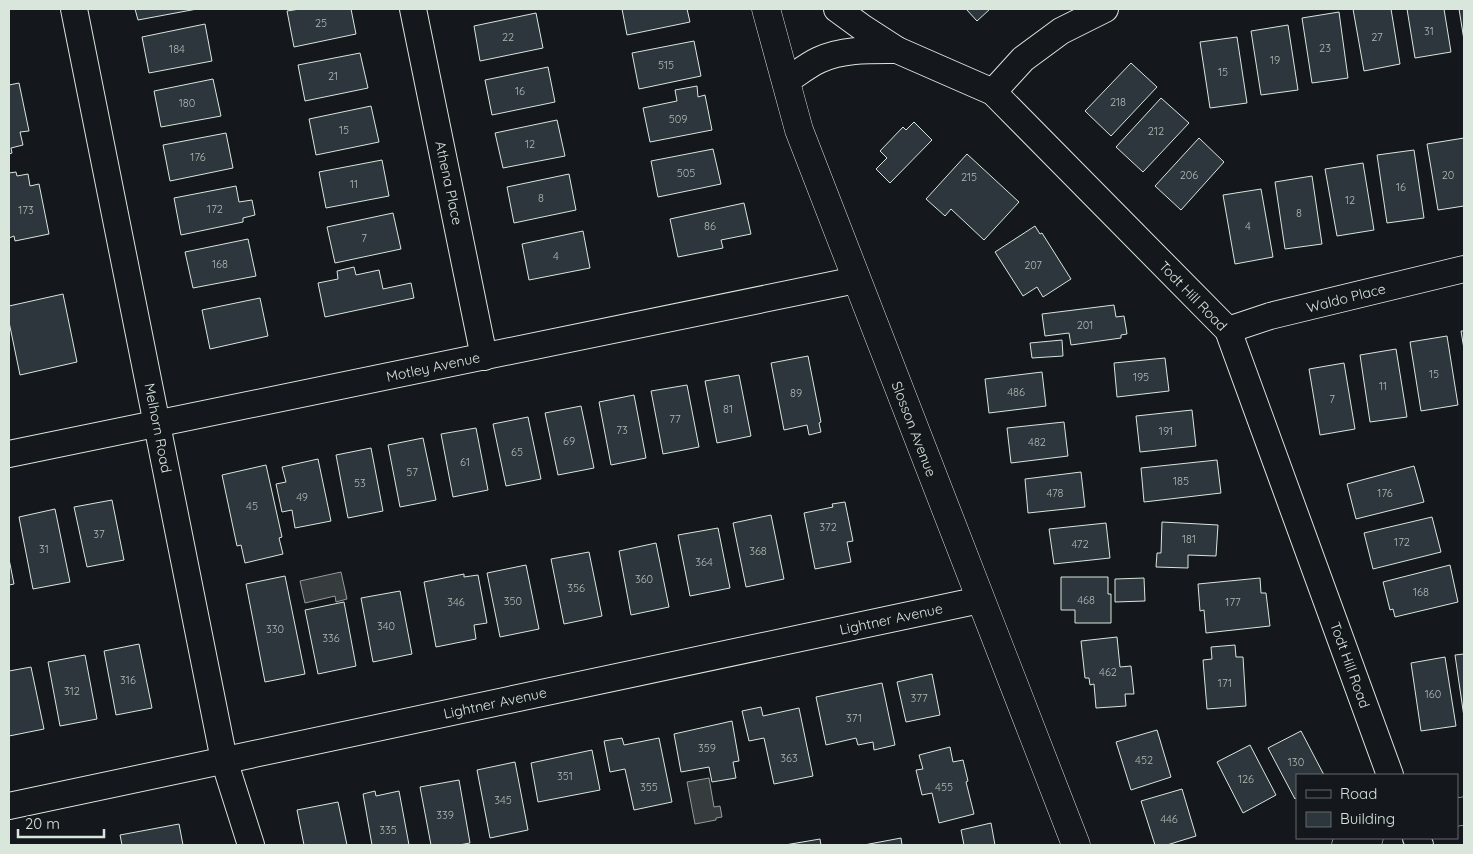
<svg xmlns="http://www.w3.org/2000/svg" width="1473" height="854" font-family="Quicksand,sans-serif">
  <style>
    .water { fill: #363b3e; stroke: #939e99 }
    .building { fill: #2c363c; stroke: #d8e6dc }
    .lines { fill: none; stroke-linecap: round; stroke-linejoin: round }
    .street-casing { stroke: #d8e6dc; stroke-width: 28 }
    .secondary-casing { stroke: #d8e6dc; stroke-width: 29 }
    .street { stroke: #14181c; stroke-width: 26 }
    .secondary { stroke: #14181c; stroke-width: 28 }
    .labels { text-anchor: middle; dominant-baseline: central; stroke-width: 4; stroke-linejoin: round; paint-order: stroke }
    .number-label { font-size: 11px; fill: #adbab4 }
    .street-label { font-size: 14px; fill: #d8e6dc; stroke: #14181c }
  </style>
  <rect width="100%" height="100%" fill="#14181c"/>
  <!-- water -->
  <g class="water">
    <polygon points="341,572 347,599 336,602 335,596 305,603 300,581"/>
    <polygon points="709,778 714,807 720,806 722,817 716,818 716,820 695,824 687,782"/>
  </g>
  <!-- building -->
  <g class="building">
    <polygon points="135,9 197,9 138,20"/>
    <polygon points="300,9 351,9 356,34 294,47 287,11"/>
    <polygon points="622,9 687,9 690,22 627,35"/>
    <polygon points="966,9 990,9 977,21"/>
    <polygon points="1353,9 1391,9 1400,64 1364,71"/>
    <polygon points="1407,9 1444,9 1451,52 1415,58"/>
    <polygon points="1459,9 1464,9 1464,40"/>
    <polygon points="1339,12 1348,78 1312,83 1302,18"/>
    <polygon points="536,13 543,48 480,61 474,26"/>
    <polygon points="205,24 212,61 149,73 142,37"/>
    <polygon points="1288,25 1298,90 1261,95 1251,31"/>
    <polygon points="1237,37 1247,103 1210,108 1200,42"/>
    <polygon points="694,41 701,76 639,89 632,53"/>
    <polygon points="360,53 368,88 305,101 298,65"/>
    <polygon points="1131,63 1157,87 1111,136 1085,111"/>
    <polygon points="548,67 555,102 492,115 485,80"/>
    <polygon points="213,79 221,116 161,127 154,91"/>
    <polygon points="19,83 29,131 20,132 23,145 11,148 12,153 9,154 9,85"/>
    <polygon points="697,86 698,97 705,95 712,130 650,142 643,108 677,101 675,90"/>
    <polygon points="1161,98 1189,123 1143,172 1116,147"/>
    <polygon points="371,106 379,142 316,155 309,119"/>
    <polygon points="557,120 565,156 503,168 495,133"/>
    <polygon points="914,122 932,140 890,183 876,169 887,158 880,151 903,127 906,130"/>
    <polygon points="226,133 233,168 170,181 163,145"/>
    <polygon points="1199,138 1224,162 1181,210 1155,186"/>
    <polygon points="1464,138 1464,206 1438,210 1427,144"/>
    <polygon points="713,149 721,184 658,197 651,161"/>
    <polygon points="1414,150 1424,218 1387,223 1377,155"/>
    <polygon points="967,154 1019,202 984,240 951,209 945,216 926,199"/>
    <polygon points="382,160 389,196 326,208 319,172"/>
    <polygon points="1363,163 1374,230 1337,236 1325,169"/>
    <polygon points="16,172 17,176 28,174 30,186 39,184 49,234 15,241 14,236 9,238 9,173"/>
    <polygon points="569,174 576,210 514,223 507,187"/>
    <polygon points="1312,176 1322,244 1285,249 1275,182"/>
    <polygon points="236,186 239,202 252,200 255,215 243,218 243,222 181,235 174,198"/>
    <polygon points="1261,189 1273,257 1235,264 1223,195"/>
    <polygon points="744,203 751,234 721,240 723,248 678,257 670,219"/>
    <polygon points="393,213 401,249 335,263 327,227"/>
    <polygon points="1035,226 1040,234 1042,233 1071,279 1043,297 1037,287 1023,296 995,252"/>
    <polygon points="583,231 590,268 529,280 522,244"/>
    <polygon points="248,239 256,276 193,288 185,252"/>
    <polygon points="354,267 356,275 379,270 383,289 411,283 414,298 325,317 318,283 338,279 337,271"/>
    <polygon points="63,294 77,362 20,375 9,322 9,306"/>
    <polygon points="260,298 268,336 210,349 202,310"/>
    <polygon points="1114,305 1116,317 1124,316 1127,334 1121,335 1121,338 1071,345 1069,333 1045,336 1042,314"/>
    <polygon points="1461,331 1464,331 1464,349"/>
    <polygon points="1447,336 1458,405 1421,411 1410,342"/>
    <polygon points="1062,340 1063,356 1032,358 1030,343"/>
    <polygon points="1396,349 1407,417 1370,422 1360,355"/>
    <polygon points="808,356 821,422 819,423 821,432 809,435 807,425 784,430 771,363"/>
    <polygon points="1165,358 1169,391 1117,397 1114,363"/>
    <polygon points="1344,363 1355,429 1320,435 1309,369"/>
    <polygon points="1042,372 1046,406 989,413 985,379"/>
    <polygon points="739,375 751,436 717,443 705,381"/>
    <polygon points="687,385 699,447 663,454 651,391"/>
    <polygon points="634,395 646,458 611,465 599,402"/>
    <polygon points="581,406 594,468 558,475 545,413"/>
    <polygon points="1192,410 1196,446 1140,452 1136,416"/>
    <polygon points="528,417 541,479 506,486 493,424"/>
    <polygon points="1064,422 1068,456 1011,463 1007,428"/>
    <polygon points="476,428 488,490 453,497 441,434"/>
    <polygon points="423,438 436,500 400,507 388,445"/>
    <polygon points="371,448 383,511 348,518 336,455"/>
    <polygon points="318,459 331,521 295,528 292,510 282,512 276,484 286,482 282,467"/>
    <polygon points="1217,460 1221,493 1144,502 1141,468"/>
    <polygon points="266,465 282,537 279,538 283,554 245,563 241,545 237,546 222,475"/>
    <polygon points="1414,466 1424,502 1356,519 1347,484"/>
    <polygon points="1081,472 1085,507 1028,513 1025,479"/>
    <polygon points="112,500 124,560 87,567 74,507"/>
    <polygon points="845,502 853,541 847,542 851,562 815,569 804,513 833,507 832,504"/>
    <polygon points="55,509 70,582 33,589 19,517"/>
    <polygon points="771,515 784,579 746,587 733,523"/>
    <polygon points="1432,517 1441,552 1373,569 1364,533"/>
    <polygon points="1162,522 1218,525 1216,556 1188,555 1188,568 1156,567 1157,553 1161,553"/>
    <polygon points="1106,523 1110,558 1054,564 1049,529"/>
    <polygon points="718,528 730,588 690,596 678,535"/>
    <polygon points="656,543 669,607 631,615 619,551"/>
    <polygon points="589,552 602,616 564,624 551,559"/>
    <polygon points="9,559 14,584 9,585"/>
    <polygon points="526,565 539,629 500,637 487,573"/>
    <polygon points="1450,565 1458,602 1395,617 1393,609 1390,610 1383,582"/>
    <polygon points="464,574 464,577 478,575 487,623 474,625 476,639 436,647 424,582"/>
    <polygon points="285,576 305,674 265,682 246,584"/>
    <polygon points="1061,577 1108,577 1108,594 1111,594 1111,623 1075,623 1075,610 1061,610"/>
    <polygon points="1144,578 1145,601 1115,602 1115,579"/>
    <polygon points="1260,578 1261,593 1266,593 1270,626 1206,633 1204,610 1200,611 1198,584"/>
    <polygon points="400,591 412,654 373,662 361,598"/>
    <polygon points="344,602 356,666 318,674 305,610"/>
    <polygon points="1117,637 1120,667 1131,666 1134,694 1125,694 1126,706 1096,708 1094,684 1090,685 1089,678 1085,678 1081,641"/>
    <polygon points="139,644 152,708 116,715 104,651"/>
    <polygon points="1235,645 1236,657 1243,657 1246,706 1207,709 1203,660 1212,659 1211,647"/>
    <polygon points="1464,654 1464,717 1455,655"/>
    <polygon points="85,655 97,719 60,726 48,662"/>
    <polygon points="1445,657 1456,726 1421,731 1411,663"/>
    <polygon points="31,667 44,729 9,736 9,671"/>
    <polygon points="932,674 940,715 906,722 897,682"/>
    <polygon points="882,683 895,745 874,750 873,742 858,745 856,738 826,745 816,697"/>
    <polygon points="761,707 763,716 799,708 813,776 774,784 764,738 749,741 742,711"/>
    <polygon points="732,721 739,761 733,762 736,778 712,782 709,767 681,772 674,734"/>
    <polygon points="1157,730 1171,777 1131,790 1116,742"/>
    <polygon points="1301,731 1324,775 1297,775 1297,797 1295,799 1268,748"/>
    <polygon points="622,738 624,745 659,738 672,802 634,810 625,769 610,772 604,741"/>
    <polygon points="1250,745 1276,795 1243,813 1217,762"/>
    <polygon points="950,747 953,762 963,760 968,781 966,782 974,814 939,823 932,793 922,795 916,770 923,769 919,755"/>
    <polygon points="592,750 600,790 538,802 531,763"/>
    <polygon points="515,762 528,830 490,838 477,770"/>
    <polygon points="459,780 470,843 459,845 431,845 420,787"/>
    <polygon points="1182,789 1196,836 1167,845 1155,845 1141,801"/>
    <polygon points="375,791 376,796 399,791 409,845 372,845 363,794"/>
    <polygon points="338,802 347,845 304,845 297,810"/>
    <polygon points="991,823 995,845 964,845 961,830"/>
    <polygon points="179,824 183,845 122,845 120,835"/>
    <polygon points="901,838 902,845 864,845"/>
    <polygon points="820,839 821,845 785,845"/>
  </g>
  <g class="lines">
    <!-- street casing -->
    <g class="street-casing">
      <g id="street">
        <polyline points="74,9 224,760 251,845"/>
        <polyline points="413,9 484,357"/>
        <polyline points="837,9 863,28 897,50 993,92 1228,330 1390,775"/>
        <path d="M 786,81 C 797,74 808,65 819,60 C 843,49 871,50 897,50"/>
        <polyline points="993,92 1023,59 1061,31 1105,9"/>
        <polyline points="1228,330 1270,316 1464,269"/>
        <polyline points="9,454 856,280"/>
        <polyline points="9,806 980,600"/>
        <polyline points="1416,838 1420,845"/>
      </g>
    </g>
    <!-- secondary casing -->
    <g class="secondary-casing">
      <g id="secondary">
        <polyline points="766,9 799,130 1076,845"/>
        <polyline points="1457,812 1464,811"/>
        <polyline points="1346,845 1369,838"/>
      </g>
    </g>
    <!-- street -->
    <use href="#street" class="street"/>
    <!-- secondary -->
    <use href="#secondary" class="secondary"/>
  </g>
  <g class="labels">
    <!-- number labels -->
    <g class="number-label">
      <text x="321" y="23">25</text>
      <text x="1429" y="31">31</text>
      <text x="508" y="37">22</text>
      <text x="1377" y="37">27</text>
      <text x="1325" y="48">23</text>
      <text x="177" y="49">184</text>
      <text x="1275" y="60">19</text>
      <text x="666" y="65">515</text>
      <text x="1223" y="72">15</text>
      <text x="333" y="76">21</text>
      <text x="520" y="91">16</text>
      <text x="1118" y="102">218</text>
      <text x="187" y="103">180</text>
      <text x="678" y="119">509</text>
      <text x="344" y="130">15</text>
      <text x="1156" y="131">212</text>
      <text x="530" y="144">12</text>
      <text x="198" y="157">176</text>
      <text x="686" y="173">505</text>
      <text x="1189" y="175">206</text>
      <text x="1448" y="175">20</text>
      <text x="969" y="177">215</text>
      <text x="354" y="184">11</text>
      <text x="1401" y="187">16</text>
      <text x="541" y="198">8</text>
      <text x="1350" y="200">12</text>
      <text x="215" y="209">172</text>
      <text x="26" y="210">173</text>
      <text x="1299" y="213">8</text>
      <text x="710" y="226">86</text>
      <text x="1248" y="226">4</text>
      <text x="364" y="238">7</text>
      <text x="556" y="256">4</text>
      <text x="220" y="264">168</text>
      <text x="1033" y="265">207</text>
      <text x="1085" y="325">201</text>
      <text x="1434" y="374">15</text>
      <text x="1141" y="377">195</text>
      <text x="1383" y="386">11</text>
      <text x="1016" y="392">486</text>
      <text x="796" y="393">89</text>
      <text x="1332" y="399">7</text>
      <text x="728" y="409">81</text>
      <text x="675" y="419">77</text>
      <text x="622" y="430">73</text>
      <text x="1166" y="431">191</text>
      <text x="569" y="441">69</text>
      <text x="1037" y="442">482</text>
      <text x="517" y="452">65</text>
      <text x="465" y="462">61</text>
      <text x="412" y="472">57</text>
      <text x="1181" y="481">185</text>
      <text x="360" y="483">53</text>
      <text x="1055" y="493">478</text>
      <text x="1385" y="493">176</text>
      <text x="302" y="497">49</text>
      <text x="252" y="506">45</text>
      <text x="828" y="527">372</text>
      <text x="99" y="534">37</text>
      <text x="1189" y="539">181</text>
      <text x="1402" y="542">172</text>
      <text x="1080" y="544">472</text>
      <text x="44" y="549">31</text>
      <text x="758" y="551">368</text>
      <text x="704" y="562">364</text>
      <text x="644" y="579">360</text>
      <text x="576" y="588">356</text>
      <text x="1421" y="592">168</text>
      <text x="1086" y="600">468</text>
      <text x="513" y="601">350</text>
      <text x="456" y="602">346</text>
      <text x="1233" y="602">177</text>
      <text x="386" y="626">340</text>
      <text x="275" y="629">330</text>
      <text x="331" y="638">336</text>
      <text x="1108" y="672">462</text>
      <text x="128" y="680">316</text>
      <text x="1225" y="683">171</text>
      <text x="72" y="691">312</text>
      <text x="1433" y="694">160</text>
      <text x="919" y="698">377</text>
      <text x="854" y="718">371</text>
      <text x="707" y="748">359</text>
      <text x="789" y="758">363</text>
      <text x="1144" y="760">452</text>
      <text x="1296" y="762">130</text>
      <text x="565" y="776">351</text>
      <text x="1246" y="779">126</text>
      <text x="649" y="787">355</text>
      <text x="944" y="787">455</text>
      <text x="503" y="800">345</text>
      <text x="445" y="815">339</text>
      <text x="1169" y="819">446</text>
      <text x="388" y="830">335</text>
    </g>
    <!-- street labels -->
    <g class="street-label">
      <text transform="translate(449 183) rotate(78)">Athena Place</text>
      <text transform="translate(1193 296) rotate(46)">Todt Hill Road</text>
      <text transform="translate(1346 298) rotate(-14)">Waldo Place</text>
      <text transform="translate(433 367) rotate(-12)">Motley Avenue</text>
      <text transform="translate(158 428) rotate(79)">Melhorn Road</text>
      <text transform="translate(914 429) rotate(69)">Slosson Avenue</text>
      <text transform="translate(891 619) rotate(-12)">Lightner Avenue</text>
      <text transform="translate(1350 665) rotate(70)">Todt Hill Road</text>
      <text transform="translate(495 703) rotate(-12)">Lightner Avenue</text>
    </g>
  </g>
  <!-- border -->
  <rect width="1473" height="854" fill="none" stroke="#d8e6dc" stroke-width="20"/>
  <!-- legend -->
  <rect x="1296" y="774" width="162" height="65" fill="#14181c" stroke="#626a69"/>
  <rect x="1306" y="790" width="25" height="8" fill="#14181c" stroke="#626a69"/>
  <text x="1340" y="799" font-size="15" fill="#d8e6dc">Road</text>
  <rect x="1306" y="812" width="25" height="15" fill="#2c363c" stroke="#626a69"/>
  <text x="1340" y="824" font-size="15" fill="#d8e6dc">Building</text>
  <!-- scale -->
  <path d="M18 829v8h86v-8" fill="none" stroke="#d8e6dc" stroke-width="2.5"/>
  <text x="25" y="829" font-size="15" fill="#d8e6dc" stroke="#14181c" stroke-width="4" paint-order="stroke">20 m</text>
</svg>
